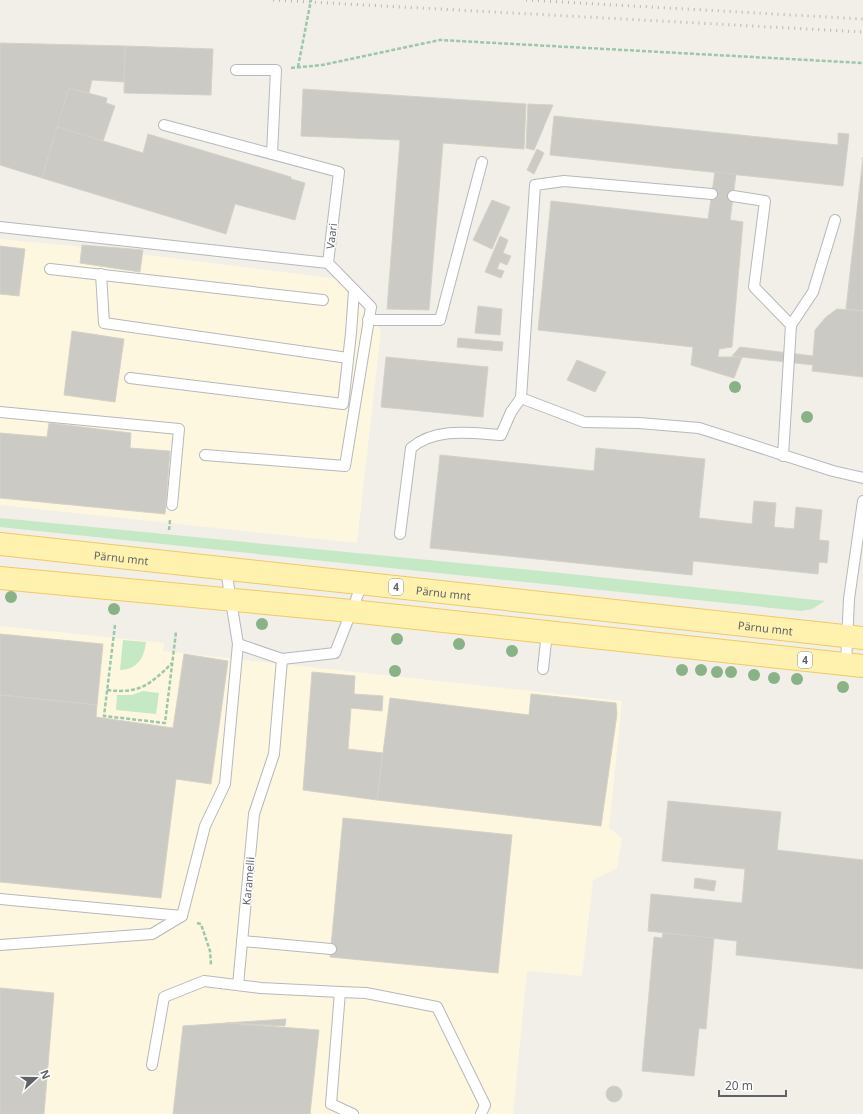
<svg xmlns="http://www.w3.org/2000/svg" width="863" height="1114" font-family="'Noto Sans',sans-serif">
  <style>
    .commercial { fill: #fef7e0 }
    .green { fill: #c5e8c5 }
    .building { fill: #cccac5; stroke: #d6d1c6 }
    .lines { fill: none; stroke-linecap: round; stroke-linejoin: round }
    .service-casing { stroke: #b5b8bc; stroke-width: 12 }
    .primary-casing { stroke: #f2c960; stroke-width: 24 }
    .path { stroke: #9cc7a9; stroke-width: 2.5; stroke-dasharray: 4 2; stroke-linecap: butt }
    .service { stroke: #fff; stroke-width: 10 }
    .primary { stroke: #fff2af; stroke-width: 22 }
    .rail { stroke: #b6b7b8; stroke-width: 3; stroke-dasharray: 1 5; stroke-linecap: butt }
    .tree { fill: #89b387 }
    .labels { text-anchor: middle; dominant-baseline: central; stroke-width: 3; stroke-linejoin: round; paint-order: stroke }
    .shield { fill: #fff; stroke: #8f9295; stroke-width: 1 }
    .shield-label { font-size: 10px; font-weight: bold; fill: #5f6368 }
    .street-label { font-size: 11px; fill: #5f6368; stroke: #fff }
  </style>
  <rect width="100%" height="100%" fill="#f1efe8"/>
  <!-- commercial -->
  <g class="commercial">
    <polygon points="0,239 83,247 338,279 381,330 357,543 0,505"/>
    <polygon points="0,626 164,643 163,651 622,701 609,828 622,838 617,868 593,880 582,976 527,971 513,1114 0,1114"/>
  </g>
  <!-- green -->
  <g class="green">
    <polygon points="0,518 551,572 825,601 812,609 801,611 0,527"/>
    <path d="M 123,640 L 146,642 C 144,658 138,669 120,670 Z"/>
    <polygon points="143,691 159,693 156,714 116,710 117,695 132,695"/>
  </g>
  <!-- building -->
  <g class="building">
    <polygon points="0,43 125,46 124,82 92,80 89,93 69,88 42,178 0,165"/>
    <polygon points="125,46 213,49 211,95 124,93"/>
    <polygon points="69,88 107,98 106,103 115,106 103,141 57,127"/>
    <polygon points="303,89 526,104 524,149 443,143 429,310 387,309 400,140 301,136"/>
    <polygon points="528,104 553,105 534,150 526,148"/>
    <polygon points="554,116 838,145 838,133 849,134 843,186 550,155"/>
    <polygon points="57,127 143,153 148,134 291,177 291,179 305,183 295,220 235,204 226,234 42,178"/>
    <polygon points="537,149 544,153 534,174 527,170"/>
    <polygon points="863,157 863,311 846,309"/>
    <polygon points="715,172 736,174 730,220 743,222 732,347 719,349 718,357 742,357 734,378 691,365 693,347 538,330 551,201 708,219"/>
    <polygon points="492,200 510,207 492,249 473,240"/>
    <polygon points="500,236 508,240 503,253 511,256 507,265 500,262 497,269 504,271 501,278 485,272"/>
    <polygon points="82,245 143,250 140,272 80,263"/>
    <polygon points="0,246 25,249 19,296 0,294"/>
    <polygon points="478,306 502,309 500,335 475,333"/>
    <polygon points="837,309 863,311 863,377 812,371 813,365 732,356 740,347 813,356 815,330 826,317"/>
    <polygon points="72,331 124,339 115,402 64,395"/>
    <polygon points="458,338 503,342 502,351 457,347"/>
    <polygon points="386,357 488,367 483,417 381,407"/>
    <polygon points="577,360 606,372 595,392 567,380"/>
    <polygon points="49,423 131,433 130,448 170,451 165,514 0,498 0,433 47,437"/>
    <polygon points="596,448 705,459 699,518 752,524 754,501 776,503 774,527 794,529 796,507 822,510 819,540 829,541 827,563 819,562 818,574 693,561 692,575 430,548 440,455 594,471"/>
    <polygon points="0,634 103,644 97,705 0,695"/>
    <polygon points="184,654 228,661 211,784 176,779 161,898 0,882 0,695 97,705 96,717 173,728"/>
    <polygon points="312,672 355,676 354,694 383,696 382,711 351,708 348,749 383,753 377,800 303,790"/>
    <polygon points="531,694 616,703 617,714 601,826 377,800 390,698 529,715"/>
    <polygon points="668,801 781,812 777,850 863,860 863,969 736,955 737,941 648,931 651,894 742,903 745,869 662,861"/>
    <polygon points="343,818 512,835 498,973 330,957"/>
    <polygon points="695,878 716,881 714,891 694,888"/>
    <polygon points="663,933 714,938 706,1029 699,1028 694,1076 642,1071 654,937 662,938"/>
    <polygon points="0,988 54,993 44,1114 0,1114"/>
    <polygon points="286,1019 285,1026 226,1023"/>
    <polygon points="226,1023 319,1030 310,1114 173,1114 183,1026"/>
    <circle cx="614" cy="1094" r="8"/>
  </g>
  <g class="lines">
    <!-- service casing -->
    <g class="service-casing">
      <g id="service">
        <polyline points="236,70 276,70 272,154"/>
        <polyline points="164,125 339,172 328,263 371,307 345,466 205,455"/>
        <polyline points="712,194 564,181 535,185 521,398 584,422 639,423 699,428 833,471 863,478"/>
        <polyline points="733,196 765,201 754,287 791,325 783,456"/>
        <polyline points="0,227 328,263"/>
        <polyline points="50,269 323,300"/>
        <polyline points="101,274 104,323 348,358"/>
        <polyline points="368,320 440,320 482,162"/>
        <polyline points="791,325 813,292 835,220"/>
        <polyline points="130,378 343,404 351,333 354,291"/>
        <polyline points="0,412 179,429 172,505"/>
        <path d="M 400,534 L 411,448 C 436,427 471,433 501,435 L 511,412 L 521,398"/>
        <polyline points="226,570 238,644 282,659 335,653 362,584"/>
        <polyline points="846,664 849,599 863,501"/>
        <polyline points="543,669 547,632"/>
        <polyline points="0,899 182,916"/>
        <polyline points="242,941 331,949"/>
        <polyline points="0,945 152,934 182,916 205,826 225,784 238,644"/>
        <polyline points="238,985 254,814 274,754 282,659"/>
        <polyline points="340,992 366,993 437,1007 485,1105 481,1114"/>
        <polyline points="152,1065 164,997 204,981 261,988 340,992 331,1104 353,1114"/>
      </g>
    </g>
    <!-- primary casing -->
    <g class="primary-casing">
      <g id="primary">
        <path id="s1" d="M 0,544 L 863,638"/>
        <polyline points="0,578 351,611 863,666"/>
      </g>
    </g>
    <!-- path -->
    <g class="path">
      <polyline points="298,67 311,0"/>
      <polyline points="291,68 322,65 440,40 863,63"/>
      <polyline points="169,530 170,520"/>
      <polyline points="115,625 104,716 165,723 176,632"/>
      <path d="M 107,690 C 139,694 150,685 172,663"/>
      <polyline points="197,923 201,924 210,951 211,965"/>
    </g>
    <!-- service -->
    <use href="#service" class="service"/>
    <!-- primary -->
    <use href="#primary" class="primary"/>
    <!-- rail -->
    <g class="rail">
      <polyline points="273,0 863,32"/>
      <polyline points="526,0 863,19"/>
    </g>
  </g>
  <!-- trees -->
  <g class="tree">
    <circle cx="735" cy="387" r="6"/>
    <circle cx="807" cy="417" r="6"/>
    <circle cx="11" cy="597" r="6"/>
    <circle cx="114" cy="609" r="6"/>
    <circle cx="262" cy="624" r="6"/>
    <circle cx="397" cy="639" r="6"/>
    <circle cx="459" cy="644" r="6"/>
    <circle cx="512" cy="651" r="6"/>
    <circle cx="682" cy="670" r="6"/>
    <circle cx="701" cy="670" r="6"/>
    <circle cx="395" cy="671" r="6"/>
    <circle cx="717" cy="672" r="6"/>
    <circle cx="731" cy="672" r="6"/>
    <circle cx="754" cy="675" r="6"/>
    <circle cx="774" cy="678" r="6"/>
    <circle cx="797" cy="679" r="6"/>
    <circle cx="843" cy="687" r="6"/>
  </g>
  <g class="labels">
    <!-- shield labels -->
    <g class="shield">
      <rect x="389" y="579" width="14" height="16" rx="3"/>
      <rect x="798" y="652" width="14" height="16" rx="3"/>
    </g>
    <g class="shield-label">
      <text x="396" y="587">4</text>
      <text x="805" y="660">4</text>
    </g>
    <!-- street labels -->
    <g class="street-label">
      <text transform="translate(331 236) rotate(-83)">Vaari</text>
      <text stroke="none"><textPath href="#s1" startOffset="122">Pärnu mnt</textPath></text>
      <text stroke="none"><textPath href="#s1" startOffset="446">Pärnu mnt</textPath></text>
      <text stroke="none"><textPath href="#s1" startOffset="770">Pärnu mnt</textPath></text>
      <text transform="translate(248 881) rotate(-85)">Karamelli</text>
    </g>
  </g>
  <!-- north arrow -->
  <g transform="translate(36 1078) rotate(69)" stroke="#ffffff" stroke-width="3" paint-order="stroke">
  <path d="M0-3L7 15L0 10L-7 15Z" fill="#5f6368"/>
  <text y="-6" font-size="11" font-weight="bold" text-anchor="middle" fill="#5f6368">N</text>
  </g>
  <!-- scale -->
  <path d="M719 1090v6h67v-6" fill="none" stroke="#5f6368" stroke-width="2"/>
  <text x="725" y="1090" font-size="12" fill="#5f6368" stroke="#ffffff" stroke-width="3" paint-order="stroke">20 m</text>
</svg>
